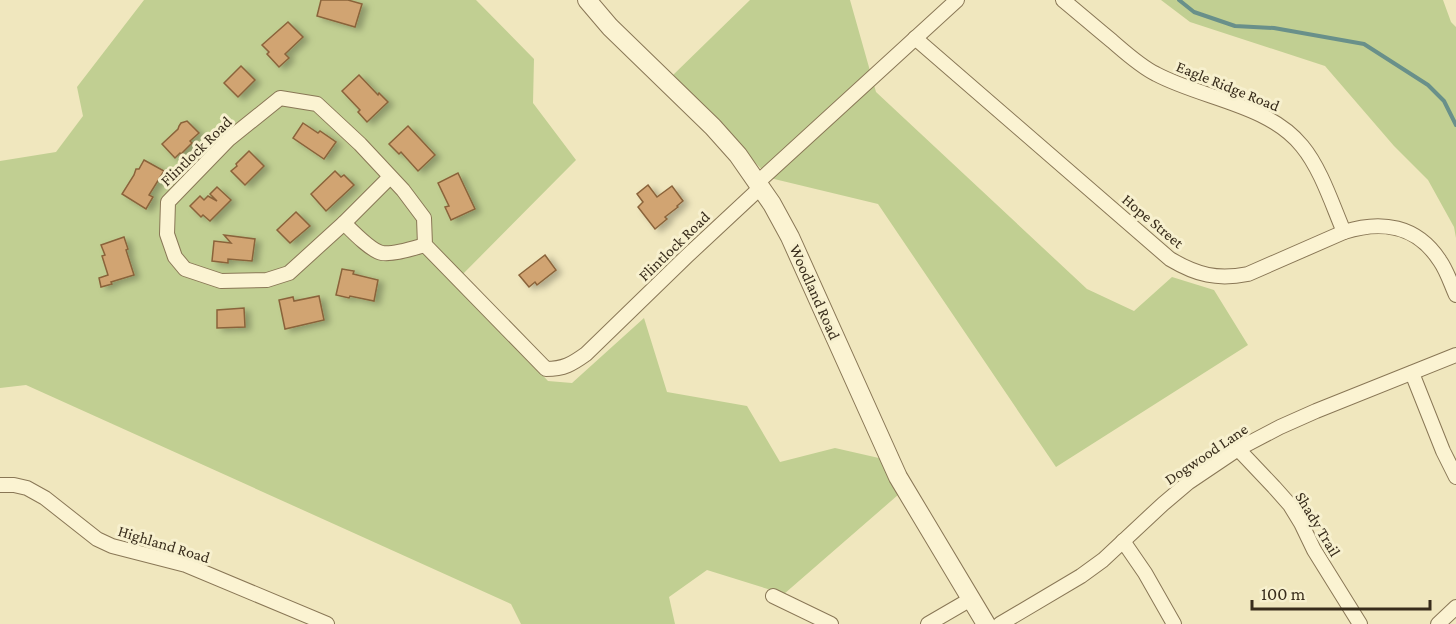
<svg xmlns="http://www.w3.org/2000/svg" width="1456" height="624" font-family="'Crimson Pro',serif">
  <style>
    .green { fill: #c1cf92 }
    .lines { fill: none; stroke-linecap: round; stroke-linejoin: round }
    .stream { stroke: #69908a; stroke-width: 4 }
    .building { fill: #d1a472; stroke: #8a633a; stroke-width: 1.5; filter: url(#shadow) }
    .minor-casing { stroke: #897756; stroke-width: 16 }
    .tertiary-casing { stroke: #897756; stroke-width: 20 }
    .minor { stroke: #fbf3d2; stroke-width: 14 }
    .tertiary { stroke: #fbf3d2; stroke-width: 18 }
    .labels { text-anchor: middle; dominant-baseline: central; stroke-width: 6; stroke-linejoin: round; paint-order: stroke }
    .street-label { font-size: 16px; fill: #382c1b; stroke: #f7f0ce }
  </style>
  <defs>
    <filter id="shadow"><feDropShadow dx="5.5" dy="3" stdDeviation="3" flood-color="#0004"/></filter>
  </defs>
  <rect width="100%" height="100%" fill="#f0e7be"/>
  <!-- green -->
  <g class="green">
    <polygon points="144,0 476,0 534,59 533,103 576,160 455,282 548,381 572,383 644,318 667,392 747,406 780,462 835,448 892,461 906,488 784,594 707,570 669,597 675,624 521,624 511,604 26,385 0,388 0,161 56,152 83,116 77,87"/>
    <polygon points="750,0 850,0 876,92 1087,289 1134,311 1172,277 1214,290 1248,345 1056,467 878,204 770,178 672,76"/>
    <polygon points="1161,0 1443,0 1451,22 1456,27 1456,238 1454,227 1428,180 1394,146 1325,66 1190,22"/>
  </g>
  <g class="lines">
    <!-- stream -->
    <polyline class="stream" points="1179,0 1194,12 1235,26 1274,28 1364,44 1428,85 1444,101 1456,125"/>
  </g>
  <!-- building -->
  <g class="building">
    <polygon points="321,0 348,0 362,4 355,27 317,16"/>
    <polygon points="288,22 303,37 285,54 289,58 279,67 267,54 269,52 262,45"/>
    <polygon points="241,66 255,80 238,97 224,83"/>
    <polygon points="359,75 378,95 379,93 388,102 367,122 358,112 360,110 342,91"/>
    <polygon points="187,121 199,133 190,141 192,143 181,154 180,153 175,158 162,144 178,129 179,126 181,123"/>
    <polygon points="303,123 318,133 320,131 336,142 324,159 293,138"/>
    <polygon points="408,126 435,155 418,171 401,152 399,154 389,144"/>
    <polygon points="249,151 264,166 245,185 231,171 237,166 236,164"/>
    <polygon points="144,160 164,171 149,195 153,197 146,209 122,194 134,175 136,169 139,169"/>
    <polygon points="335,171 341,177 344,175 354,185 326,211 311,194"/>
    <polygon points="458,173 475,209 451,220 445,207 449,206 438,183"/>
    <polygon points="648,185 657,197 672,186 683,201 677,206 678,207 665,217 667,219 655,229 638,207 643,202 637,194"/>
    <polygon points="217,187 231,200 210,221 203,215 201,217 190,206 200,196 204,200 208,196 217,201 210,194"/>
    <polygon points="296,212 310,226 290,243 277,230"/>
    <polygon points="224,235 255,239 252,261 228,259 228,263 212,261 214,241 231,243"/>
    <polygon points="124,237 128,249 126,250 134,275 111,282 112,284 101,287 99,278 108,275 102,256 105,255 101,245"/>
    <polygon points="545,255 556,270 537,285 535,282 529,287 519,275"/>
    <polygon points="342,269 354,271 353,274 378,280 374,301 350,296 349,298 336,295"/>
    <polygon points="319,296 324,320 285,329 279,300 293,297 294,301"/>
    <polygon points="244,308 245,327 217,328 217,310"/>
  </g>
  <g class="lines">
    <!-- minor casing -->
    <g class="minor-casing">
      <g id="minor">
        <path d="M 1063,0 C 1080,14 1096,28 1112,41 C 1126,53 1140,66 1156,74 C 1203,99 1268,104 1302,146 C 1321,169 1332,204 1344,232"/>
        <path d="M 915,38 L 1170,259 C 1197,275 1217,280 1248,274 L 1344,232 C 1381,220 1417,225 1440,261 C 1447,271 1451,284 1456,295"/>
        <path d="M 390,177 L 344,223 L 289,273 L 267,280 L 221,281 L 185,269 L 175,257 L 167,234 L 168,202 L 229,139 L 280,98 L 317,104 L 360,144 L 403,190 L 424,218 L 425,245 L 546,369 C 564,369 572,364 586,354 L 687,256 L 761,187"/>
        <polyline points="758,182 957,0"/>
        <path d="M 344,223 C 352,231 371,251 382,253 C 393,255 414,248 425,245"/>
        <polyline points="1412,373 1443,451 1456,477"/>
        <polyline points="1238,449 1274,487 1290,505 1301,523 1314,550 1360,624"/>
        <polyline points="0,485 14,485 27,488 45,498 97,539 112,546 186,565 327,624"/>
        <polyline points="1123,541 1145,573 1174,624"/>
        <polyline points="773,596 831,624"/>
        <polyline points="928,624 971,599"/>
        <polyline points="1000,624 1081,576 1103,560 1163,504 1189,482 1238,449 1280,427 1316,411 1456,355"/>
        <polyline points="1438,624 1456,607"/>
      </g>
    </g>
    <!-- tertiary casing -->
    <g class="tertiary-casing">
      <polyline id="tertiary" points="587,0 610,27 713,127 738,155 772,204 790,237 898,477 986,624"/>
    </g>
    <!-- minor -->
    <use href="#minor" class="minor"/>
    <!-- tertiary -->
    <use href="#tertiary" class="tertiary"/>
  </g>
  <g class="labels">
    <!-- street labels -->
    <g class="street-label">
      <text transform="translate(1228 86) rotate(22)">Eagle Ridge Road</text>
      <text transform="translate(196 151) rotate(-44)">Flintlock Road</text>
      <text transform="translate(1153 221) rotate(40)">Hope Street</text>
      <text transform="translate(674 246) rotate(-44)">Flintlock Road</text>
      <text transform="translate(815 292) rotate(66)">Woodland Road</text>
      <text transform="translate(1206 454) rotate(-34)">Dogwood Lane</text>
      <text transform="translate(1318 524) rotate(59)">Shady Trail</text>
      <text transform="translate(164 544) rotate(17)">Highland Road</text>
    </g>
  </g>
  <!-- scale -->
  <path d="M1252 600v9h178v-9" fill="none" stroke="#382c1b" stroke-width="3"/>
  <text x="1261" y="600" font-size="18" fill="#382c1b" stroke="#f7f0ce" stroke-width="4.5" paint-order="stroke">100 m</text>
</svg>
